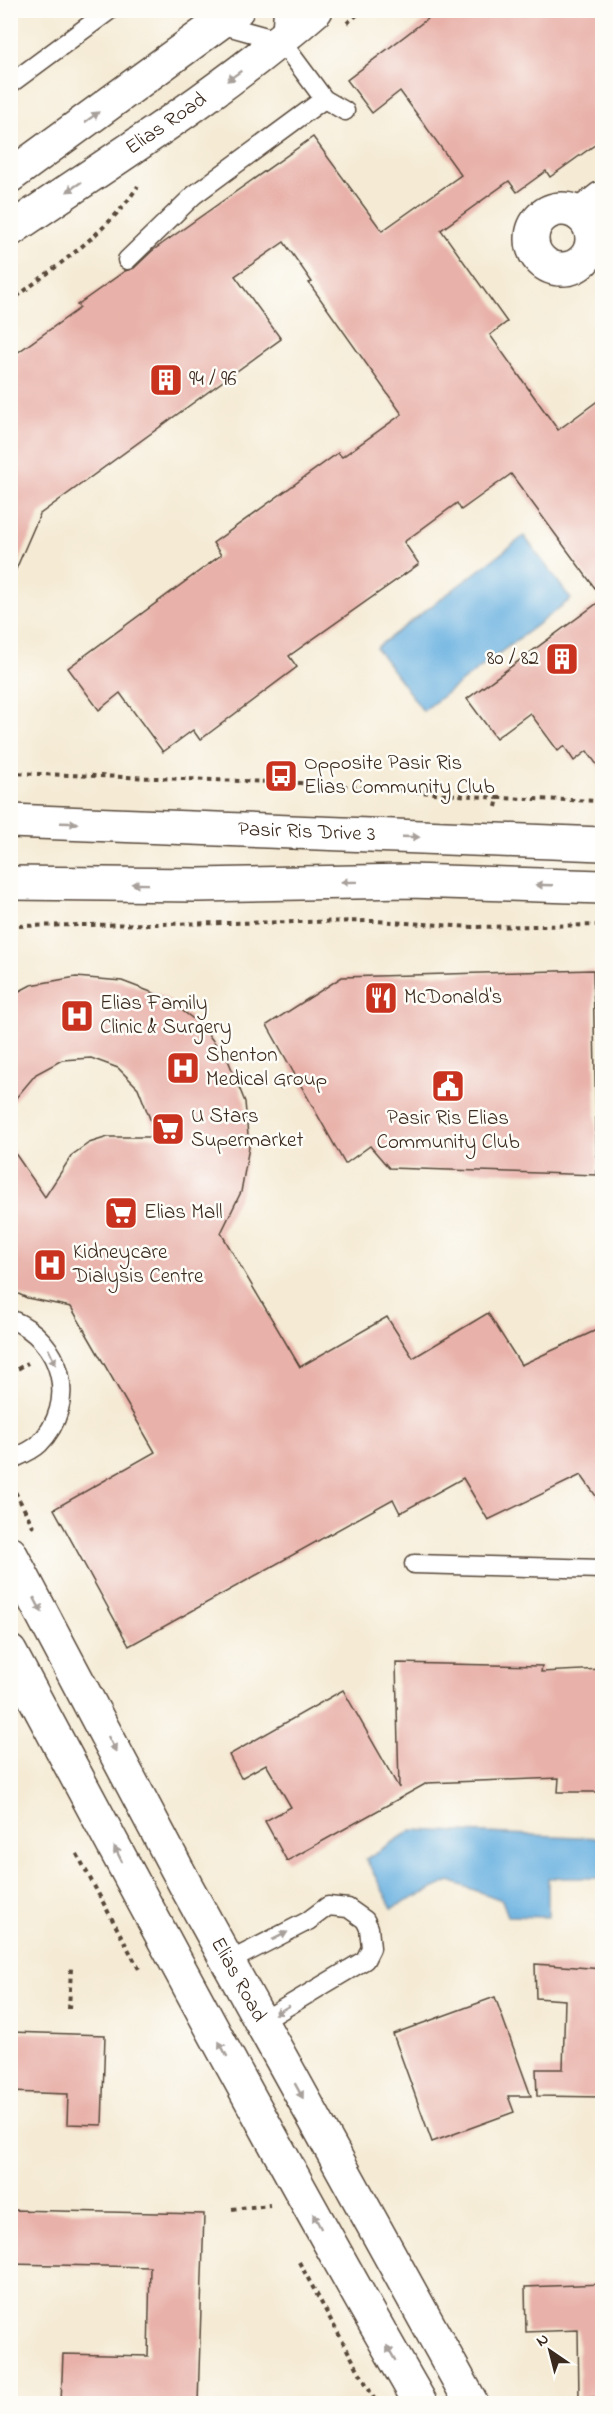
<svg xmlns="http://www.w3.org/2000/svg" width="613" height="2414" font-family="'Indie Flower',sans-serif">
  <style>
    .water { fill: #68b0e0; stroke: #526d7f; stroke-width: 1.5 }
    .building { fill: #e8b1a9 }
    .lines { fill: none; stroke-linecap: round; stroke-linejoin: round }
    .lane-casing { stroke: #574739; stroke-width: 21 }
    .street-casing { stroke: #574739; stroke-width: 36 }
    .secondary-casing { stroke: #574739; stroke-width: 36 }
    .primary-casing { stroke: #574739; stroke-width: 36 }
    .path { stroke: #574739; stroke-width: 4; stroke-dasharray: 4.5 4.5; stroke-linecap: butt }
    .lane { stroke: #fff; stroke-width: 18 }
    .street { stroke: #fff; stroke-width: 33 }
    .secondary { stroke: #fff; stroke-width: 33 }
    .primary { stroke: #fff; stroke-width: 33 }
    .oneway { fill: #a79f9a }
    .labels { text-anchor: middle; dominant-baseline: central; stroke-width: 5; stroke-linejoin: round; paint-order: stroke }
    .street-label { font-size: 21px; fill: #3b2a1e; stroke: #fdfcf7 }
    .poi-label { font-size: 21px; fill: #3b2a1e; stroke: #fdfcf7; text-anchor: start }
  </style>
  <rect width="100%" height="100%" fill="#fdfcf7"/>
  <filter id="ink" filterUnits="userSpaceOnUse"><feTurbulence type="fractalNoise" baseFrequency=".0167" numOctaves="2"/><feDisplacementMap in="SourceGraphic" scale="12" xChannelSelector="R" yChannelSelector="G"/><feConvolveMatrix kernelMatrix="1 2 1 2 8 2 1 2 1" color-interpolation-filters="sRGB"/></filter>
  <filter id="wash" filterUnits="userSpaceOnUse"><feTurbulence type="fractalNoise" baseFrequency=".008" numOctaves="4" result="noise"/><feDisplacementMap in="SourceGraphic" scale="24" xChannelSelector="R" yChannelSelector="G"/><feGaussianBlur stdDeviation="1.35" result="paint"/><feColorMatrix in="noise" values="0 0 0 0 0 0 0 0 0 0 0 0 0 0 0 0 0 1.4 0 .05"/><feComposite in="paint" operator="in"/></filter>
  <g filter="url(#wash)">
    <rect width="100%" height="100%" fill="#f5ebd5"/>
    <!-- water -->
    <g class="water">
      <polygon points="524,536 571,599 423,711 376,648"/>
      <polygon points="412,1830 602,1838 602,1878 548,1878 548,1917 508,1916 502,1900 450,1881 392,1908 366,1859"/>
    </g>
    <g id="blocks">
      <!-- building -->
      <g class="building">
        <polygon points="439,10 603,10 603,139 550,177 546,171 517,192 509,181 441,230 507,322 490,335 558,430 603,397 603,599 511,474 461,510 457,503 404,542 419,564 289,656 297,667 200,740 193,730 163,752 120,693 99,710 68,668 221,555 213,543 338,453 342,457 402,414 309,283 312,282 284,242 235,276 281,339 40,514 10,583 10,358 80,308 77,305 125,271 134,268 152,251 313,137 382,231 461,175 400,91 372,113 347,80"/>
        <polygon points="603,599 603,773 587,751 574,761 564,746 558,751 530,713 496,738 467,699"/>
        <polygon points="593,970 597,1175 389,1168 370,1146 345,1164 267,1025 342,977"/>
        <polygon points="76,977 122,981 164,997 200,1024 228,1060 245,1102 249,1147 241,1192 221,1233 300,1367 387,1317 413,1358 488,1313 521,1365 603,1327 603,1506 581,1475 488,1520 463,1478 400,1513 393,1499 129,1646 54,1509 155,1452 71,1307 27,1298 10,1290 10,1146 45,1197 72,1155 89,1143 108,1137 157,1137 138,1088 118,1068 91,1058 62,1060 36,1074 10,1105 10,996 31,985"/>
        <polygon points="396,1663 542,1666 541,1672 603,1669 603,1792 558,1792 559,1778 427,1783 287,1861 265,1821 291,1807 266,1764 241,1778 229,1755 343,1690 399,1788"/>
        <polygon points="535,1964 603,1969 603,2097 537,2096 536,2069 563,2069 565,2000 536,1998"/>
        <polygon points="495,1997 531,2096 508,2096 514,2112 432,2142 393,2034"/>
        <polygon points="10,2032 105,2035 102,2125 67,2124 68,2094 10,2092"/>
        <polygon points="10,2210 204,2214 198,2403 61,2403 63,2354 148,2356 150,2267 10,2264"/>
        <polygon points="603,2284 603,2397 579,2398 578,2330 526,2332 525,2287"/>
      </g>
    </g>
  </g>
  <g filter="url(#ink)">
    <use href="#blocks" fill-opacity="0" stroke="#574739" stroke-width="1.5"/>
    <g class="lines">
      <!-- lane casing -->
      <g class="lane-casing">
        <g id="lane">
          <polyline points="220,24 281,41 324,99 345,111"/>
          <polyline points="281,39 283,10"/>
          <polyline points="10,84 110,10"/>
          <polyline points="127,260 194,195 324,99"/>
          <path d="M 10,1319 C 63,1340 79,1403 39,1444 C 32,1451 19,1456 10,1460"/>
          <polyline points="414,1564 602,1569"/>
          <polyline points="228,1962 308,1921 328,1906 348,1908 365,1920 369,1928 371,1948 365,1960 261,2022"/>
        </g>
      </g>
      <!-- street casing -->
      <g class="street-casing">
        <g id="street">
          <circle cx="562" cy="239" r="30"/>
          <polyline points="580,215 602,198"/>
        </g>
      </g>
      <!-- secondary casing -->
      <g class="secondary-casing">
        <g id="secondary">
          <polyline points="10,176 237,10"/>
          <path id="s1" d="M 10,230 C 114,159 221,93 316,10"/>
          <path id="s2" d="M 10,1553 L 186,1886 L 472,2404"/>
          <path d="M 10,1652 C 145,1904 278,2156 421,2404"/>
        </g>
      </g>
      <!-- primary casing -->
      <g class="primary-casing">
        <g id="primary">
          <path id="s3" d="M 10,821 L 602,844"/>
          <polyline points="10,883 198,885 409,881 602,887"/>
        </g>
      </g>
      <!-- path -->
      <g class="path">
        <polyline points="347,23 363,10"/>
        <path d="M 10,302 C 54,267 108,233 138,186"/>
        <polyline points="10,773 300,783 498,798"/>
        <polyline points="496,807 498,798 602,801"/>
        <polyline points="10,926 374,921 473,927 602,925"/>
        <polyline points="10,1373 28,1363"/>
        <polyline points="11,1484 34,1528"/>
        <polyline points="77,1854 140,1971"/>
        <polyline points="69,2009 71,1968"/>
        <polyline points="232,2209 270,2205"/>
        <polyline points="299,2262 377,2404"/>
      </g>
      <!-- lane -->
      <use href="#lane" class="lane"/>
      <!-- street -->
      <use href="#street" class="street"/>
      <!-- secondary -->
      <use href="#secondary" class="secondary"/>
      <!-- primary -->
      <use href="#primary" class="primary"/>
    </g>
    <!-- one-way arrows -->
    <defs><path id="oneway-solid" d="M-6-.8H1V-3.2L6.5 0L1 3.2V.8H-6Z" transform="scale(1.5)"/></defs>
    <g class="oneway">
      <use href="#oneway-solid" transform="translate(234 76) rotate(144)"/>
      <use href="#oneway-solid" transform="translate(92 117) rotate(-36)"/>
      <use href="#oneway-solid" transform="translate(74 187) rotate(146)"/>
      <use href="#oneway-solid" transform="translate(69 823) rotate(2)"/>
      <use href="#oneway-solid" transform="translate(411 837) rotate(2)"/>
      <use href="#oneway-solid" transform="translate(349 882) rotate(179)"/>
      <use href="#oneway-solid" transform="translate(140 884) rotate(-179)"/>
      <use href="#oneway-solid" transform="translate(544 885) rotate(-178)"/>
      <use href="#oneway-solid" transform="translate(52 1357) rotate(65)"/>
      <use href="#oneway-solid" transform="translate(38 1605) rotate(62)"/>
      <use href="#oneway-solid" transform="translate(112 1744) rotate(63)"/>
      <use href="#oneway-solid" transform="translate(118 1854) rotate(-117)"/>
      <use href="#oneway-solid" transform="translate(280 1936) rotate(-27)"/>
      <use href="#oneway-solid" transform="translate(282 2010) rotate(151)"/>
      <use href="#oneway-solid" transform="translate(223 2049) rotate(-119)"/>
      <use href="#oneway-solid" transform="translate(299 2091) rotate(61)"/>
      <use href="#oneway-solid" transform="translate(317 2221) rotate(-118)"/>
      <use href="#oneway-solid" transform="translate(391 2353) rotate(-120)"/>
    </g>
  </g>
  <!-- icons -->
  <defs>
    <g id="building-square" transform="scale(1.725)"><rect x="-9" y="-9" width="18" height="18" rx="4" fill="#c8321e" stroke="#fdfcf7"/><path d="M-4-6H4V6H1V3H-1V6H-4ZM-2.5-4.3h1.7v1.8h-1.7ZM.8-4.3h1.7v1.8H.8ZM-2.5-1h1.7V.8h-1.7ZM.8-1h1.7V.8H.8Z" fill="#fff"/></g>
    <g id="bus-square" transform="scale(1.725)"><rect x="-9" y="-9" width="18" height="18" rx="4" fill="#c8321e" stroke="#fdfcf7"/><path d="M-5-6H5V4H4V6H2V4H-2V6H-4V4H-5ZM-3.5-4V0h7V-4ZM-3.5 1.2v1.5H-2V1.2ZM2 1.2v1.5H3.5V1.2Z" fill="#fff"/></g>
    <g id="restaurant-square" transform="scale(1.725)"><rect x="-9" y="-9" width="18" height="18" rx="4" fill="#c8321e" stroke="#fdfcf7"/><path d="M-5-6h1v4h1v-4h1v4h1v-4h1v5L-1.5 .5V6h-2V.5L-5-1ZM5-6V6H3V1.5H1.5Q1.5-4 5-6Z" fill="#fff"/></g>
    <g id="hospital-square" transform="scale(1.725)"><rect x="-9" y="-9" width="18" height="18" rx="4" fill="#c8321e" stroke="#fdfcf7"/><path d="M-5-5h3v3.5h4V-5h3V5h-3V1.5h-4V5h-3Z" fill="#fff"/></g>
    <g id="civic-square" transform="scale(1.725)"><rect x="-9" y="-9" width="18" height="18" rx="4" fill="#c8321e" stroke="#fdfcf7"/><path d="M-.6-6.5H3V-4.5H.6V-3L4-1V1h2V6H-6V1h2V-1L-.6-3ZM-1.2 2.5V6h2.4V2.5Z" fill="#fff"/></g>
    <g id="supermarket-square" transform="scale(1.725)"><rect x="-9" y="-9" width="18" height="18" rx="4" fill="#c8321e" stroke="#fdfcf7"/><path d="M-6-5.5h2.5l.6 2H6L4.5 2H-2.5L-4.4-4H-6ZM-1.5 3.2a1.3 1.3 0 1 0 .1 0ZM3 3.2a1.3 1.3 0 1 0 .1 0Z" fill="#fff"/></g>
  </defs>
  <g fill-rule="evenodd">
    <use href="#building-square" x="166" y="380"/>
    <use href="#building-square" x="562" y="659"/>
    <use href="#bus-square" x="281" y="776"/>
    <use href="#restaurant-square" x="381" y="998"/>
    <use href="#hospital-square" x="77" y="1016"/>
    <use href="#hospital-square" x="183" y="1068"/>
    <use href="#civic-square" x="448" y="1086"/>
    <use href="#supermarket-square" x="168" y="1129"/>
    <use href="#supermarket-square" x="121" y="1213"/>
    <use href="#hospital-square" x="50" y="1265"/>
  </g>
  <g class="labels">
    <!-- street labels -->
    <g class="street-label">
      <text stroke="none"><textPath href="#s1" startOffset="189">Elias Road</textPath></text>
      <text stroke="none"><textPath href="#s3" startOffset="297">Pasir Ris Drive 3</textPath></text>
      <text stroke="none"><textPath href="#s2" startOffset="484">Elias Road</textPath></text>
    </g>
    <!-- poi labels -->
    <g class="poi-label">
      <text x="189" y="380">94 / 96</text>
      <text x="539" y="659" text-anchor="end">80 / 82</text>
      <text x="304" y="764">Opposite Pasir Ris<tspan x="304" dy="24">Elias Community Club</tspan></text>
      <text x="404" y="998">McDonald's</text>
      <text x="100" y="1004">Elias Family<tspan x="100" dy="24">Clinic &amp; Surgery</tspan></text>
      <text x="206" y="1056">Shenton<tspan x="206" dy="24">Medical Group</tspan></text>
      <text x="191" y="1117">U Stars<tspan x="191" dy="24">Supermarket</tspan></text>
      <text x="448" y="1119" text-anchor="middle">Pasir Ris Elias<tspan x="448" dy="24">Community Club</tspan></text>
      <text x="144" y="1213">Elias Mall</text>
      <text x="73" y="1253">Kidneycare<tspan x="73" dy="24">Dialysis Centre</tspan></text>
    </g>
  </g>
  <!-- margin -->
  <rect width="613" height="2414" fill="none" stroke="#fdfcf7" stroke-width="36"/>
  <!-- north arrow -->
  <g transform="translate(550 2351) rotate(325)" stroke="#fdfcf7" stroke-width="4.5" paint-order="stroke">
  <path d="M0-4.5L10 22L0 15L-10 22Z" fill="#3b2a1e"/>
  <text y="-9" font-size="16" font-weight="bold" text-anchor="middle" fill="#3b2a1e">N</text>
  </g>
</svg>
